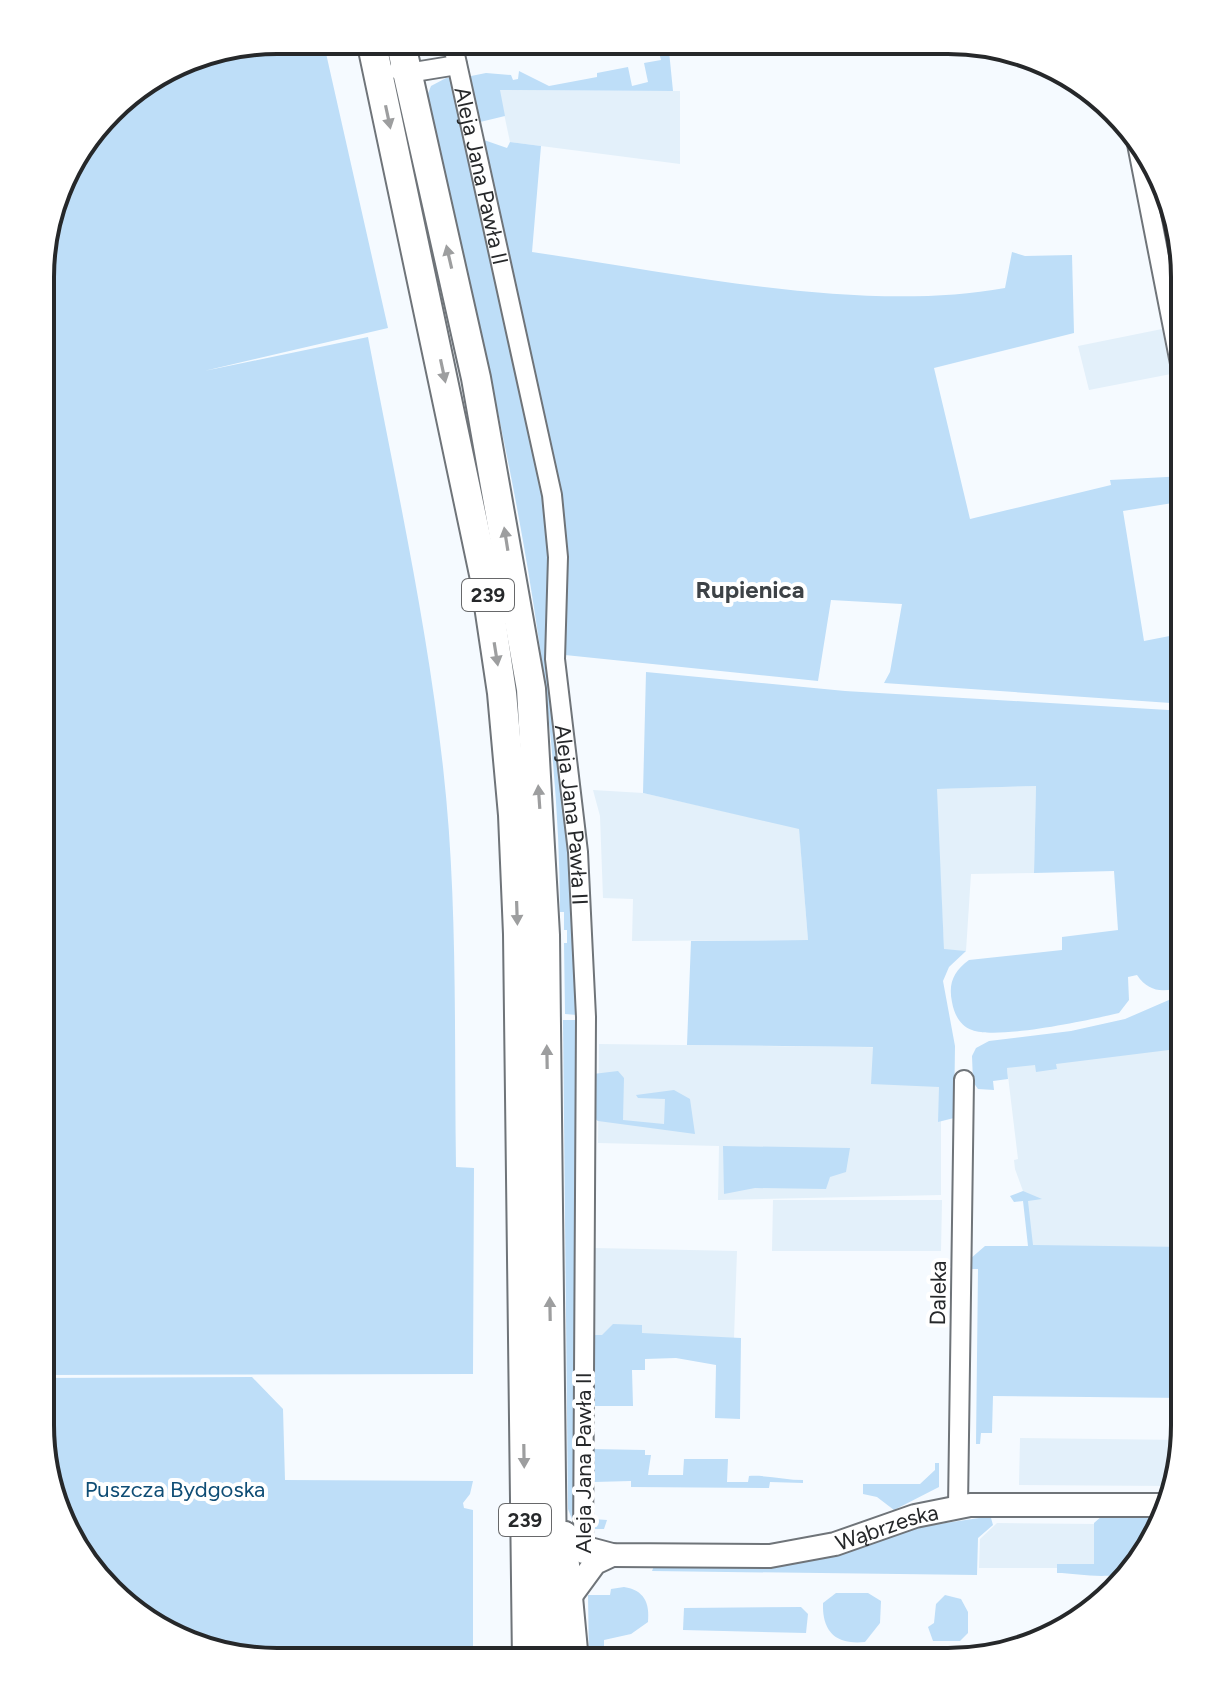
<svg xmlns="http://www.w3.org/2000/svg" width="1225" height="1702" font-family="Figtree,sans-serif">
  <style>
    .built { fill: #e3f0fa }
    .green { fill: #bedef8 }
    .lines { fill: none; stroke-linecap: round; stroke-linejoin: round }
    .minor-casing { stroke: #6f7479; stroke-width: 22 }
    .tertiary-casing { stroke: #6f7479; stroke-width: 26 }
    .primary-casing { stroke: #6f7479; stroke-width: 32 }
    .minor { stroke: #fff; stroke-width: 18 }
    .tertiary { stroke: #fff; stroke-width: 22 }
    .primary { stroke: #fff; stroke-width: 28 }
    .oneway { fill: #9d9e9f }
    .labels { text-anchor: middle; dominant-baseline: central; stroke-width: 8; stroke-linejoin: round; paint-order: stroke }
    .shield { fill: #fff; stroke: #67686a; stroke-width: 2 }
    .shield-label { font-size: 20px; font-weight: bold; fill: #26282a }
    .street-label { font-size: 22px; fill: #26282a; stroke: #fff }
    .park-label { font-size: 22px; fill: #0f4d75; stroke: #fff }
    .neighbourhood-label { font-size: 24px; font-weight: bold; fill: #3d4246; stroke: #fff }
    .rim { fill: none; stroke: #26282a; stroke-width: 4 }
  </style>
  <rect width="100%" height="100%" fill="#f5faff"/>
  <!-- built -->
  <g class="built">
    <polygon points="499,90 680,91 680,164 510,142"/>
    <polygon points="1162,329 1171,374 1089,390 1078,346"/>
    <polygon points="1036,786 1034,873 971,874 966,951 944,950 936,789"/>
    <polygon points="593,790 643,793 799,828 808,940 632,941 633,899 603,898 600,816"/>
    <polygon points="1185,1029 1185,1252 1029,1246 1023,1191 1015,1169 1014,1160 1018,1159 1007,1068"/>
    <polygon points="599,1044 941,1048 941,1195 718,1200 719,1146 598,1143"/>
    <polygon points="773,1200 942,1200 941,1251 772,1251"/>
    <polygon points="595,1248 737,1251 734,1338 593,1335"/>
    <polygon points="1020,1438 1184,1440 1184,1441 1169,1486 1019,1485"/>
    <polygon points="997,1523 1097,1524 1097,1568 979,1568 980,1539"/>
  </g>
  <!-- green -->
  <g class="green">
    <path d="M 277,40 L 323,40 L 388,328 L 204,371 L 368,337 C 395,479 427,623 443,767 C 458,899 454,1034 456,1167 L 474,1168 L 473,1374 L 40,1375 L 42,246 L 72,159 L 121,99 L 201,53 Z"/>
    <polygon points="656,41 668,41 673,91 500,90 505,116 476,123 466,77 486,73 511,75 513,80 518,79 519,71 549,86 597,77 597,73 628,67 632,86 648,82 644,63 661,60"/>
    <path d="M 446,78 L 452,78 L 548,500 L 570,815 L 577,1015 L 565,1014 L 564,943 L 567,943 L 567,930 L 564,930 L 564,912 L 560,912 C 559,635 487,364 427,96 L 431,86 Z"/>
    <path d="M 484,140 L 507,148 L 510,142 L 541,146 L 532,252 C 678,273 861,314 1005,288 L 1012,252 L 1025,256 L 1072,255 L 1074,333 L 934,368 L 970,519 L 1111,485 L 1110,480 L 1185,476 L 1185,501 L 1123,511 L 1144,641 L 1185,633 L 1185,704 L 884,683 L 890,672 L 902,604 L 831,600 L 818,681 L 565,655 L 562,556 L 482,141 Z"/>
    <path d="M 646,672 L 845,691 L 1185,711 L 1185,986 C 1165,992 1150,994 1137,975 L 1128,977 L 1129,1000 L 1119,1013 C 1090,1020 997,1040 972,1030 C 960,1026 954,1014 952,1002 C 948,983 954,971 969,960 L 1062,950 L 1062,937 L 1118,930 L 1114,871 L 1034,873 L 1036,786 L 937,789 L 944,949 L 966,951 L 949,967 L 943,981 L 955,1046 L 954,1118 L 938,1122 L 939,1087 L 871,1084 L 873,1047 L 687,1045 L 691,941 L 808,940 L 799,829 L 643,793 Z"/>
    <polygon points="1185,993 1185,1048 1056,1064 1057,1069 1036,1072 1035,1065 1007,1068 1008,1079 993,1081 994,1090 978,1089 973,1082 972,1056 976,1048 989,1041 1071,1031 1125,1019"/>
    <polygon points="563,1020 579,1020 575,1527 568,1509"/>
    <polygon points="618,1071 624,1078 623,1120 664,1124 665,1099 638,1098 636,1095 674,1090 690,1099 695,1134 598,1121 591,1116 593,1074"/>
    <polygon points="723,1146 850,1148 846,1172 830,1177 826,1189 755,1188 724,1194"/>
    <polygon points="1023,1191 1042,1199 1028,1201 1033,1245 1185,1247 1184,1398 993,1396 992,1433 981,1433 980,1444 976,1444 978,1269 970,1269 970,1259 985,1246 1028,1246 1023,1201 1014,1202 1010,1196"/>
    <polygon points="613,1324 642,1325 642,1333 741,1338 740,1419 715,1418 716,1365 676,1358 645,1359 645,1370 632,1370 633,1406 590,1406 588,1335 602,1335"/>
    <polygon points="252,1377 283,1409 285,1480 473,1481 470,1494 463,1503 464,1508 473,1510 473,1661 247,1660 133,1613 64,1529 40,1425 40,1378"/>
    <path d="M 590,1449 L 645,1450 L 645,1455 L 651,1455 L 648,1475 L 683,1475 L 684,1459 L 728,1459 L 727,1482 L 748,1482 L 749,1476 C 768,1475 786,1480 803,1480 L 803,1483 L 770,1482 L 769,1488 L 631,1487 L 631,1481 L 594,1482 L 593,1519 L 607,1520 L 604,1529 L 589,1529 Z"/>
    <polygon points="935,1463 939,1463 939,1487 894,1510 877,1497 863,1494 863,1484 920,1484 935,1470"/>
    <path d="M 1102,1516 L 1159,1516 C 1154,1529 1151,1546 1145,1557 C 1127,1586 1084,1573 1057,1573 L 1057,1564 L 1094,1564 L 1094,1523 Z"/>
    <polygon points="986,1517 991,1518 993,1525 978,1538 977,1575 652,1571 654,1566"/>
    <path d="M 624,1587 C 644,1590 650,1603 648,1622 L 631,1634 L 604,1640 L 604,1659 L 617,1661 L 589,1661 L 588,1595 L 610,1595 L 611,1589 Z"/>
    <path d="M 836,1593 L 868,1593 L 881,1601 L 880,1623 L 865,1642 C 836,1645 822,1632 823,1603 Z"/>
    <polygon points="945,1595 961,1599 968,1612 968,1633 960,1641 933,1641 928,1627 934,1623 936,1604"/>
    <polygon points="801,1607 808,1614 806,1633 683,1630 684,1608"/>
  </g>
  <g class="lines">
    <!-- minor casing -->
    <g class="minor-casing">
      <g id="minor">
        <path id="s1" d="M 452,41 L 552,495 L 558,557 L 555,659 L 578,852 L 586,1017 L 583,1554"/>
        <polyline points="398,70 408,73 457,65"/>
        <polyline points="1137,144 1185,389"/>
        <polyline points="958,1507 964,1080"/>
      </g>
    </g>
    <!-- tertiary casing -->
    <g class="tertiary-casing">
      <g id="tertiary">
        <path id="s2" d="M 565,1533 L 582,1547 L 612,1555 L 770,1556 L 835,1544 L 915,1516 L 970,1505 L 1162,1505"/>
        <polyline points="565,1533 577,1661"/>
        <polyline points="573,1593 595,1563 612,1555"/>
      </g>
    </g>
    <!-- primary casing -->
    <g class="primary-casing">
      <g id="primary">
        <polyline points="371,40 485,579 502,693 513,815 518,934 527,1661"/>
        <polyline points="400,40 476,378 531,689 545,935 553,1661"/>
      </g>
    </g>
    <!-- minor -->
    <use href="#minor" class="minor"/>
    <!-- tertiary -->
    <use href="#tertiary" class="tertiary"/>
    <!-- primary -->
    <use href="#primary" class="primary"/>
  </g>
  <!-- one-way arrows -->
  <defs><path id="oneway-solid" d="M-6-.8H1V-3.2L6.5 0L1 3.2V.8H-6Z" transform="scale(2)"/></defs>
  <g class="oneway">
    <use href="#oneway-solid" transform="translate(388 117) rotate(78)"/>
    <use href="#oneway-solid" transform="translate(449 257) rotate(-103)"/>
    <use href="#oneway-solid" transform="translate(443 371) rotate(78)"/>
    <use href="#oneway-solid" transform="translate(506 539) rotate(-99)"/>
    <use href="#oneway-solid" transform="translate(496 654) rotate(81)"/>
    <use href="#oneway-solid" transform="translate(539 797) rotate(-94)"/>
    <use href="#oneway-solid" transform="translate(517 913) rotate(88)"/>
    <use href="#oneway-solid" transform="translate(547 1057) rotate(-91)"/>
    <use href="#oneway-solid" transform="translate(550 1309) rotate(-91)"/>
    <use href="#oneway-solid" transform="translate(524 1456) rotate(89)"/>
  </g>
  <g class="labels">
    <!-- shield labels -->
    <g class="shield">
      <rect x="462" y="579" width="52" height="32" rx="6"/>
      <rect x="499" y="1504" width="52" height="32" rx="6"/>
    </g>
    <g class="shield-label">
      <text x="488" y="595">239</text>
      <text x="525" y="1520">239</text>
    </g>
    <!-- street labels -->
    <g class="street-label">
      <text stroke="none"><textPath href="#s1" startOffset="138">Aleja Jana Pawła II</textPath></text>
      <text stroke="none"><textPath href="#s1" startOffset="786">Aleja Jana Pawła II</textPath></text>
      <text transform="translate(938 1293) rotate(-89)">Daleka</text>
      <text transform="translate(583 1463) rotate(-90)">Aleja Jana Pawła II</text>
      <text stroke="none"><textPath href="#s2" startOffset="332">Wąbrzeska</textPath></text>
    </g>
    <!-- park labels -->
    <g class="park-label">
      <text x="175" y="1489">Puszcza Bydgoska</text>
    </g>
    <!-- neighbourhood labels -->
    <g class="neighbourhood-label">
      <text x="750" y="589">Rupienica</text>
    </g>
  </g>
  <!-- crop -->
  <path d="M0 0H1225V1702H0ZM277 54H948A223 223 0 0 1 1171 277V1425A223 223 0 0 1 948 1648H277A223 223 0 0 1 54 1425V277A223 223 0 0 1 277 54Z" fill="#fff" fill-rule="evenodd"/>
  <path class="rim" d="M277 54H948A223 223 0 0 1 1171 277V1425A223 223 0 0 1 948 1648H277A223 223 0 0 1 54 1425V277A223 223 0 0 1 277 54Z"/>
</svg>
